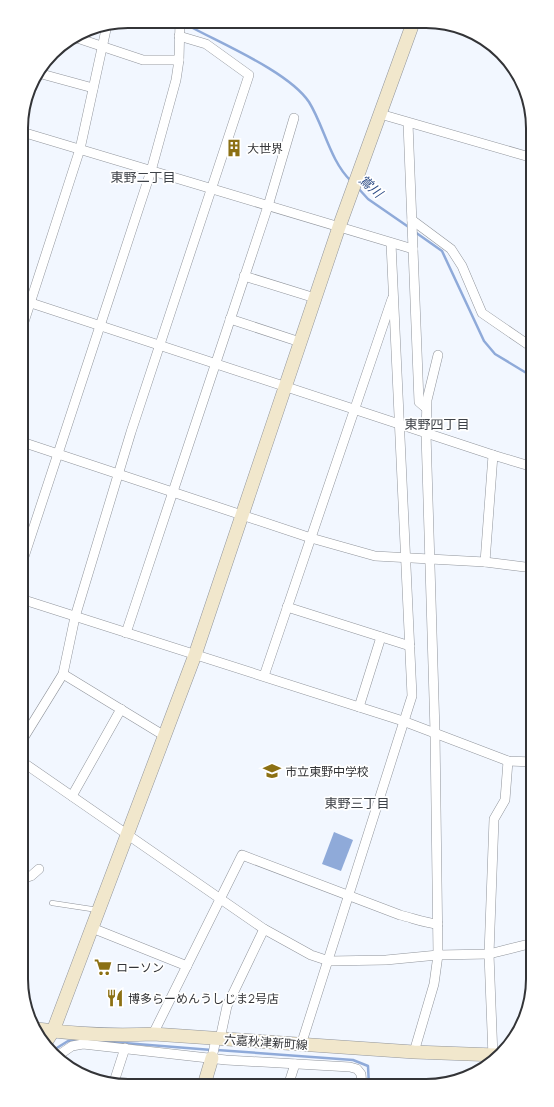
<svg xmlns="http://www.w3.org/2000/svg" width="554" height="1107" font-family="Manrope,'Noto Sans JP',sans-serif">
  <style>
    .water { fill: #8faad9 }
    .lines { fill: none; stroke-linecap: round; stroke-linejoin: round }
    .stream { stroke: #8faad9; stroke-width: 2.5 }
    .lane-casing { stroke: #91959c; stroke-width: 5.5 }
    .street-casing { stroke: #91959c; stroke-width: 10 }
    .secondary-casing { stroke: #91959c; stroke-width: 14 }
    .lane { stroke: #fff; stroke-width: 4.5 }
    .street { stroke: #fff; stroke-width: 9 }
    .secondary { stroke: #f1e7cc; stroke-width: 13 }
    .labels { text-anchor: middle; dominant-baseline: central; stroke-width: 3.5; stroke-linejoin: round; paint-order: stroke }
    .poi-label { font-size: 12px; fill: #333437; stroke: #fff; text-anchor: start }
    .street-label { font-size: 12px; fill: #333437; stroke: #fff }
    .neighbourhood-label { font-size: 13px; fill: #3e4248; stroke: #fff }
    .water-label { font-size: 13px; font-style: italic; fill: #2a4a85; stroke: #fff }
    .rim { fill: none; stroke: #333437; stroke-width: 2 }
  </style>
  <rect width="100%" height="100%" fill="#f2f7ff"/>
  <!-- water -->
  <polygon class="water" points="334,832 353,840 341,871 322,864"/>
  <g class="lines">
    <!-- stream -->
    <g class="stream">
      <path d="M 189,21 L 189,26 C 222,44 289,72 309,102 C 324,126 330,161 351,181"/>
      <polyline points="358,188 368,199 410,228"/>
      <polyline points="415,232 442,251 484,341 495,354 533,377"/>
      <polyline points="99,1041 212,1050"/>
      <polyline points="217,1050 353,1060 368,1066 369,1086"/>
      <polyline points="52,1051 68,1041 82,1040"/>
    </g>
    <!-- lane casing -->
    <g class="lane-casing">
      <polyline id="lane" points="52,903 98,910"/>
    </g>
    <!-- street casing -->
    <g class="street-casing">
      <g id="street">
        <polyline points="74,37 143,60 179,60"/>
        <polyline points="38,73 93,88"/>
        <polyline points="380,114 533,158"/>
        <polyline points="408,123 413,249"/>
        <polyline points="22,132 413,249 419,402 426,408"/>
        <polyline points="412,220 451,249 462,266 482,313 533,348"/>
        <polyline points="244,276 315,298"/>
        <polyline points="22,300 493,455 485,562"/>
        <polyline points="230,319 300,342"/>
        <polyline points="22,328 80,149 107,25"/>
        <polyline points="22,442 311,538 375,556 485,562 533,568"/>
        <polyline points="493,455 533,467"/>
        <polyline points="21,566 151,171 176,80 179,60 180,21"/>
        <polyline points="21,599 403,721 508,761 533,762"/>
        <polyline points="287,607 410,646"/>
        <polyline points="126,633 268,206 294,118"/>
        <polyline points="63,674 163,735"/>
        <polyline points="264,676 392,299"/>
        <polyline points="359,707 381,637"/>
        <polyline points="21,742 63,674 75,617 131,432 249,75 206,44 179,36"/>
        <polyline points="21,761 264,929 311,955 329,961 386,960 438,955 489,954 533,943"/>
        <polyline points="72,796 121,709"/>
        <polyline points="21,879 31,876 39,869"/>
        <polyline points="92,928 187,966"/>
        <path d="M 153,1034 L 242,855 L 400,915 C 413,918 424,923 438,924"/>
        <polyline points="220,1039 227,1006 264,929"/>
        <polyline points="301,1045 412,696 391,243"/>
        <polyline points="414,1052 434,984 438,955 435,732 426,433 427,400 438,355"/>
        <polyline points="56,1057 72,1046 83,1044 226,1060 350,1067 357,1069 361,1074 362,1086"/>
        <polyline points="493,1057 489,954 494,819 505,800 508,761"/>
        <polyline points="212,1058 216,1039"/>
        <polyline points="113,1085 125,1048"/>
        <polyline points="288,1086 295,1064"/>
      </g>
    </g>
    <!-- secondary casing -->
    <g class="secondary-casing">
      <g id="secondary">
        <path d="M 37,1029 C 75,1034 115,1036 153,1034 L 414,1052 L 496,1055"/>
        <polyline points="46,1042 53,1031 195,655 339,227 413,23"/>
        <polyline points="204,1085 212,1058"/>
      </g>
    </g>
    <!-- lane -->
    <use href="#lane" class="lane"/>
    <!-- street -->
    <use href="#street" class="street"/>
    <!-- secondary -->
    <use href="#secondary" class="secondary"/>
  </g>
  <!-- icons -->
  <defs>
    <g id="building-bare" transform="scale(1.38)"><path d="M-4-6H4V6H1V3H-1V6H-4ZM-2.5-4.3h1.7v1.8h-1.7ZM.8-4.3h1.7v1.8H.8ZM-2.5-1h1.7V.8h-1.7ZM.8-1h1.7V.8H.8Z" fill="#8c7013" stroke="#fff" stroke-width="2.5" paint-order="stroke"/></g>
    <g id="school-bare" transform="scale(1.38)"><path d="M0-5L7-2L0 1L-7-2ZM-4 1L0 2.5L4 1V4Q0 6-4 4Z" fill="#8c7013" stroke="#fff" stroke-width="2.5" paint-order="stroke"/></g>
    <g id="supermarket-bare" transform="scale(1.38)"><path d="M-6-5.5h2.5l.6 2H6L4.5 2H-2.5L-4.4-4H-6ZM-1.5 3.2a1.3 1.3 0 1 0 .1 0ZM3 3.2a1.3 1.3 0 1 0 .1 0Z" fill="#8c7013" stroke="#fff" stroke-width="2.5" paint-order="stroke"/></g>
    <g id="restaurant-bare" transform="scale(1.38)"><path d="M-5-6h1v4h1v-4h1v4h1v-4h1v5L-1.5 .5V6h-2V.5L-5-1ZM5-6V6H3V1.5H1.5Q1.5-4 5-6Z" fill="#8c7013" stroke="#fff" stroke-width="2.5" paint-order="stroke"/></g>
  </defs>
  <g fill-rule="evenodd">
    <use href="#building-bare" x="234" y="148"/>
    <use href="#school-bare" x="272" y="771"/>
    <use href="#supermarket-bare" x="103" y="967"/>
    <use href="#restaurant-bare" x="115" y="998"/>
  </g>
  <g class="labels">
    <!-- poi labels -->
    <g class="poi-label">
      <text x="247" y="148">大世界</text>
      <text x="285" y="771">市立東野中学校</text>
      <text x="116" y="967">ローソン</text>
      <text x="128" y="998">博多らーめんうしじま2号店</text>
    </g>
    <!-- street labels -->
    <g class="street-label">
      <text transform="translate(266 1042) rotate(4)">六嘉秋津新町線</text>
    </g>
    <!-- neighbourhood labels -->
    <g class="neighbourhood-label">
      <text x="143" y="177">東野二丁目</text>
      <text x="437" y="424">東野四丁目</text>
      <text x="357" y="803">東野三丁目</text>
    </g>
    <!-- water labels -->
    <g class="water-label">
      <text transform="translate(371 186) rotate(42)">鴬川</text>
    </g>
  </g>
  <!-- crop -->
  <path d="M0 0H554V1107H0ZM128 28H426A100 100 0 0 1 526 128V979A100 100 0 0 1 426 1079H128A100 100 0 0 1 28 979V128A100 100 0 0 1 128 28Z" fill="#fff" fill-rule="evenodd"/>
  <path class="rim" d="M128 28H426A100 100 0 0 1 526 128V979A100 100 0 0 1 426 1079H128A100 100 0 0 1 28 979V128A100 100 0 0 1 128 28Z"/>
</svg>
